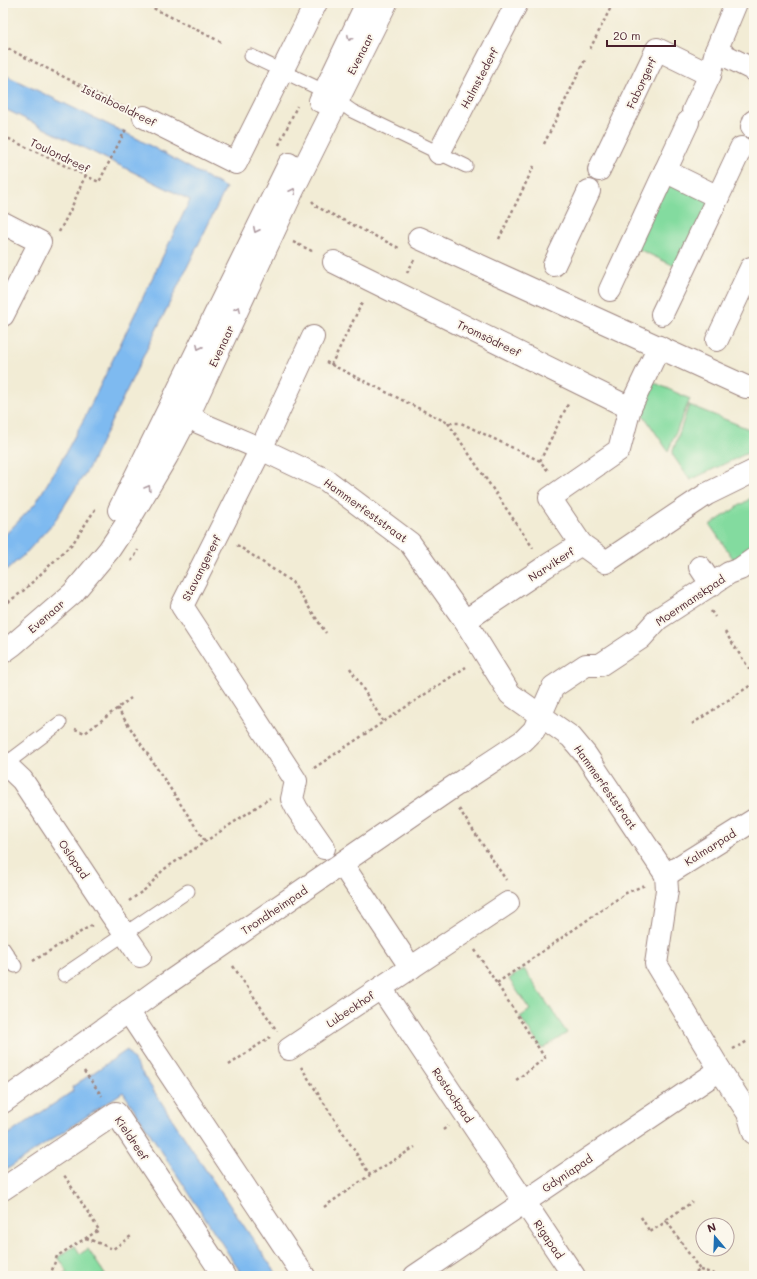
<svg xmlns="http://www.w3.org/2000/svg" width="757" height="1279" font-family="Mali,sans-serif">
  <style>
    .green { fill: #83db9f; stroke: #667d65 }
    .water { fill: #7ebaf0; stroke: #646c8e }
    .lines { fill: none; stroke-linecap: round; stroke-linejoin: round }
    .lane-casing { stroke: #9e8680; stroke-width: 15 }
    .street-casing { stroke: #9e8680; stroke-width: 24 }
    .secondary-casing { stroke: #9e8680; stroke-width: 24 }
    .path { stroke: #9e8680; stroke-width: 2.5; stroke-dasharray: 3 3; stroke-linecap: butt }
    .lane { stroke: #fff; stroke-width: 13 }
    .street { stroke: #fff; stroke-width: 22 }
    .secondary { stroke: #fff; stroke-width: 22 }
    .oneway { stroke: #ae9aa0 }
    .labels { text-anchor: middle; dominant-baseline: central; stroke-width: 4; stroke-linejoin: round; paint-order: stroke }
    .street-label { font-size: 11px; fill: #4a1f2b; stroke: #fbf7ec }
  </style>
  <rect width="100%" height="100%" fill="#fbf7ec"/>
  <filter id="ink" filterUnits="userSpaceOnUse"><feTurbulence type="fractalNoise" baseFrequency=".025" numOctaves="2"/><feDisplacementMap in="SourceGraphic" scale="8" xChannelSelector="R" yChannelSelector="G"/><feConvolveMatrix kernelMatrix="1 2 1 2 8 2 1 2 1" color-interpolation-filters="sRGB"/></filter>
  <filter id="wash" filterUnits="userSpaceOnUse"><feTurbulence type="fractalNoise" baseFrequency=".012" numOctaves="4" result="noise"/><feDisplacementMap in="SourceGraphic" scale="16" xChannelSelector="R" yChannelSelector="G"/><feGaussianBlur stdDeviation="0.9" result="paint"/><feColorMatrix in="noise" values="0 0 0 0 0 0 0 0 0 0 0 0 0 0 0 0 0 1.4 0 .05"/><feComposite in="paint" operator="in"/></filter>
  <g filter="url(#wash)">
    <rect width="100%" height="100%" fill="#f2ecd5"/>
    <!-- green -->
    <g class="green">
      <polygon points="669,179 712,199 679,268 636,248"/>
      <polygon points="653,382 690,399 668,451 640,410"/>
      <polygon points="689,405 754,431 754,450 690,480 672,454"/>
      <polygon points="754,496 754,546 734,560 710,525"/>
      <polygon points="524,969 567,1033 542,1049 520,1017 530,1010 509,979"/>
      <polygon points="75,1246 80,1254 88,1249 106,1276 62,1276 68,1272 58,1257"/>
    </g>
    <!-- water -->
    <g class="water">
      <polygon points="3,74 138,139 226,188 89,467 54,522 25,554 3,573 3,537 35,504 61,461 85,417 190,200 3,108"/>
      <polygon points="127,1050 201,1163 278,1276 243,1276 123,1092 3,1172 3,1138 73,1091 72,1087"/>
    </g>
  </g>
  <g filter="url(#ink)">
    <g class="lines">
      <!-- lane casing -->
      <g class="lane-casing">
        <g id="lane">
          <polyline points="251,56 324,91 352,111 466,166"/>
          <polyline points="3,766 60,723"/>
          <polyline points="3,948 15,966"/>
          <polyline points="64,975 188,891"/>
        </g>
      </g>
      <!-- street casing -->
      <g class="street-casing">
        <g id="street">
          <polyline points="736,3 716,51 754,70"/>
          <polyline points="693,111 710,75"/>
          <polyline points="144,117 236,163 316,3"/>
          <polyline points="752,127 754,121"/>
          <polyline points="439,153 517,3"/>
          <polyline points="599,170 657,49 710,75 716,51"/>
          <polyline points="665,171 718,197 741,148"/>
          <polyline points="3,223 40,242 3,315"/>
          <polyline points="419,238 746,387 754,387"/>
          <polyline points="334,262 630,408 659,347"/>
          <polyline points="554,265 589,191"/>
          <polyline points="610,290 688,122"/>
          <polyline points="662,314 718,197"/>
          <polyline points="313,337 261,449 182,606 296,781 292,799 297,809 324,848"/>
          <polyline points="717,340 751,268"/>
          <polyline points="173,406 189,414 200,423 261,449 326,480 410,543 465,621 510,694 571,737 586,755 666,875 667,890 656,964 720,1070 748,1113 754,1133"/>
          <polyline points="581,544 606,562 707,494 754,471"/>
          <polyline points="700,567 712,585"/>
          <polyline points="465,621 545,567 581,544 550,498 619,450 630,408"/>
          <polyline points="3,762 22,780 111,914 140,956"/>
          <polyline points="342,864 411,968"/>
          <polyline points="666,875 754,820"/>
          <polyline points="381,988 574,1276"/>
          <polyline points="128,1011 304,1276"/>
          <polyline points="289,1049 508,903"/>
          <polyline points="3,1102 162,987 447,791 523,741 534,730 553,687 586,665 600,665 641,638 658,619 729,573 740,569 754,559"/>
          <polyline points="3,1189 116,1113 224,1276"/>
          <polyline points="415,1276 720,1070"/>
        </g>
      </g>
      <!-- secondary casing -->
      <g class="secondary-casing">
        <g id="secondary">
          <polyline points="320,101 367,3"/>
          <polyline points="119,510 289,164"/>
          <polyline points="3,652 14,644 73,593 109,550 129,520 167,456 189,414 293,190 386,3"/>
        </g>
      </g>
      <!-- path -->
      <g class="path">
        <polyline points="143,3 223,43"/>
        <polyline points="3,46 125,108"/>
        <polyline points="590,49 613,3"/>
        <polyline points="3,136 99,182 126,129"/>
        <polyline points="544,144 585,60"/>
        <polyline points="279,145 297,106"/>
        <polyline points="312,201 317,207 399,248"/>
        <polyline points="59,232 70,211 85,176"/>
        <polyline points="499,239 534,166"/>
        <polyline points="293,242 314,252"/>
        <polyline points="407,273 414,260"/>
        <polyline points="326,362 448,423 461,423 540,461 549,472"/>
        <polyline points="331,365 363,301"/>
        <polyline points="448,423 533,548"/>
        <polyline points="540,461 569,402"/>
        <polyline points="237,545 292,582 326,633"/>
        <polyline points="131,561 135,556 138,550"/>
        <polyline points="3,606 23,591 73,543 96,508"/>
        <polyline points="711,611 715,617"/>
        <polyline points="725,632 754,676"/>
        <polyline points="350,668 383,721"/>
        <polyline points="117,708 205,841"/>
        <polyline points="692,724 754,683"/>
        <polyline points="75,729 85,733 131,698"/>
        <polyline points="314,768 466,667"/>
        <polyline points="459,809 506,880"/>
        <polyline points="129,901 147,888 163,870 270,798"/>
        <polyline points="475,950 545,1058 515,1081"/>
        <polyline points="33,961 92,925"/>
        <polyline points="233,966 277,1031"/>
        <polyline points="497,983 626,893 645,885"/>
        <polyline points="733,1049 748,1041"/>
        <polyline points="229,1065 270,1037"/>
        <polyline points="301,1067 370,1175 415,1147"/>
        <polyline points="84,1071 102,1096"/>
        <polyline points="443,1130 448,1126"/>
        <polyline points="324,1207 370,1175"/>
        <polyline points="641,1217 650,1232 667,1221"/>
        <polyline points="86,1238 113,1249 131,1236"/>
        <polyline points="700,1270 715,1274"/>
        <polyline points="50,1276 57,1256 99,1230 64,1175"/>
        <polyline points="691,1276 700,1270 666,1220 692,1202"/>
      </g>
      <!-- lane -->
      <use href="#lane" class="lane"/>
      <!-- street -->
      <use href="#street" class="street"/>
      <!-- secondary -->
      <use href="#secondary" class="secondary"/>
    </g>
    <!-- one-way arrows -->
    <defs><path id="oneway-chevron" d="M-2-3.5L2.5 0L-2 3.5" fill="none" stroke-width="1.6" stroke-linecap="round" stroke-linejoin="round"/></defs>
    <g class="oneway">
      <use href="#oneway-chevron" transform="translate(350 38) rotate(116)"/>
      <use href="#oneway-chevron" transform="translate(293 191) rotate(-64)"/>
      <use href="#oneway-chevron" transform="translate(256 230) rotate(116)"/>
      <use href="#oneway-chevron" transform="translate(238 309) rotate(-65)"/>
      <use href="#oneway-chevron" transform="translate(199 347) rotate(116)"/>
      <use href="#oneway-chevron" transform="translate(148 488) rotate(-59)"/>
    </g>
  </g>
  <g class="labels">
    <!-- street labels -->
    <g class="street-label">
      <text transform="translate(360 54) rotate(-63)">Evenaar</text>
      <text transform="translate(479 78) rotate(-62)">Halmstederf</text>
      <text transform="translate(641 83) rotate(-65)">Faborgerf</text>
      <text transform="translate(119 105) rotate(26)">Istanboeldreef</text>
      <text transform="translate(60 155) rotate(26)">Toulondreef</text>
      <text transform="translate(489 338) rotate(26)">Tromsödreef</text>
      <text transform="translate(221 346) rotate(-65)">Evenaar</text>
      <text transform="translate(366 510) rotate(36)">Hammerfeststraat</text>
      <text transform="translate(551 564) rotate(-33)">Narvikerf</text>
      <text transform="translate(201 568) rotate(-63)">Stavangererf</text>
      <text transform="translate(690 600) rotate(-34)">Moermanskpad</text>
      <text transform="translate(46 616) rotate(-41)">Evenaar</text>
      <text transform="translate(606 787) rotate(55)">Hammerfeststraat</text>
      <text transform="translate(710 847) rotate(-32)">Kalmarpad</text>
      <text transform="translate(74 859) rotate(56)">Oslopad</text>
      <text transform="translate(274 910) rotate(-34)">Trondheimpad</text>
      <text transform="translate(350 1009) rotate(-34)">Lubeckhof</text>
      <text transform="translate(453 1095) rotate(56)">Rostockpad</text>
      <text transform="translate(132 1138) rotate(56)">Kieldreef</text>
      <text transform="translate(567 1173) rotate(-34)">Gdyniapad</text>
      <text transform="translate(549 1239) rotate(56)">Rigapad</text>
    </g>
  </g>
  <!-- margin -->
  <rect width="757" height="1279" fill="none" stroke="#fbf7ec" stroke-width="16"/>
  <!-- north arrow -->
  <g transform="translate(715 1237) rotate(341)"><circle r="19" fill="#fbf7ec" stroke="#b4a19f"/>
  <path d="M0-3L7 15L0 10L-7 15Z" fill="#1f6fb2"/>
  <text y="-6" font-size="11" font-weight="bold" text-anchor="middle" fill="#4a1f2b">N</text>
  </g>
  <!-- scale -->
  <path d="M607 40v6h68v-6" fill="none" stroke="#4a1f2b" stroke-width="2"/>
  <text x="613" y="40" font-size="12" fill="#4a1f2b" stroke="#fbf7ec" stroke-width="3" paint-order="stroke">20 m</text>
</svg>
